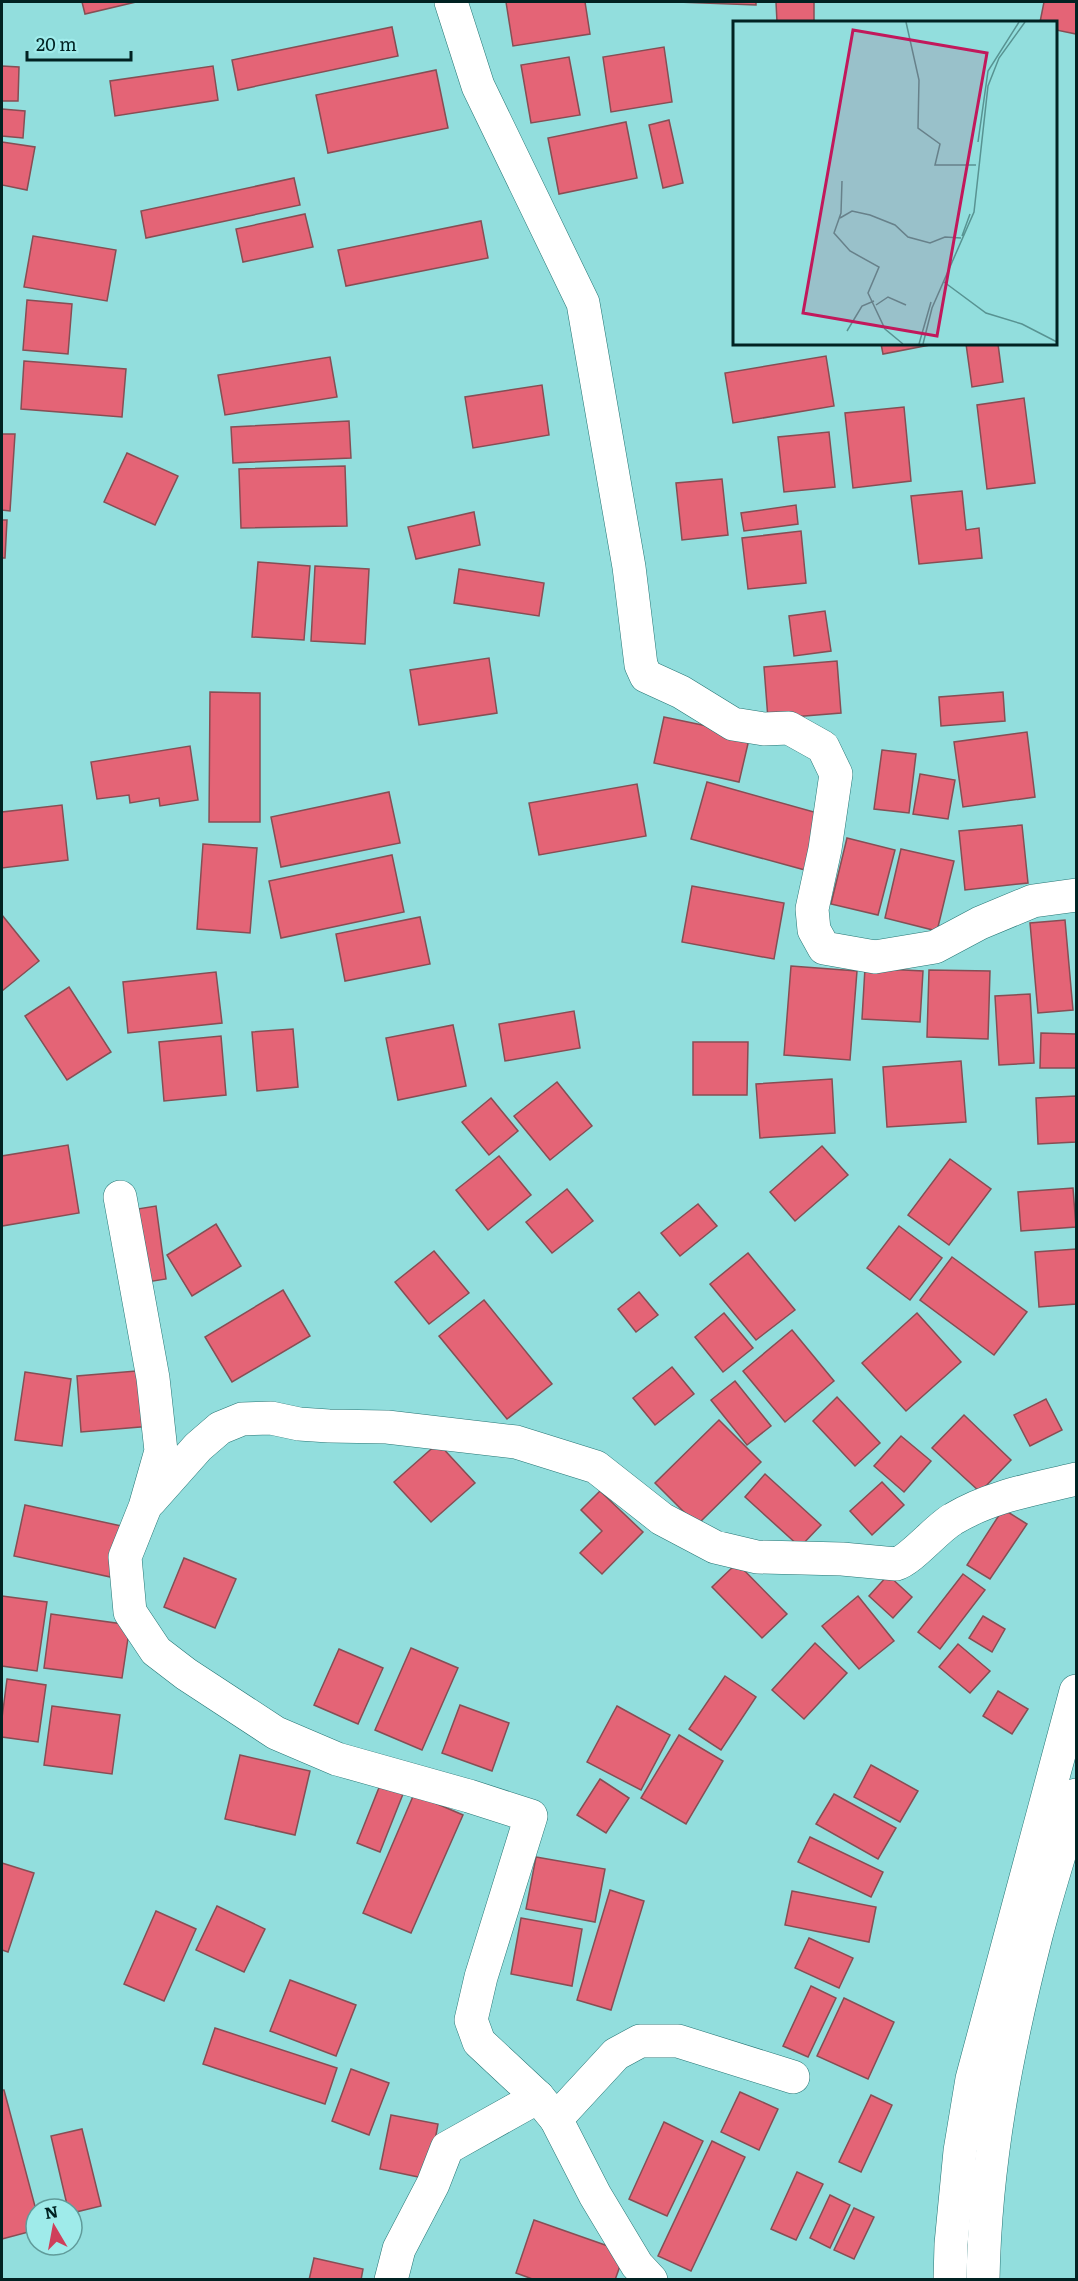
<svg xmlns="http://www.w3.org/2000/svg" width="1078" height="2281" font-family="Literata,serif">
  <style>
    .building { fill: #e46476; stroke: #864e54; stroke-width: 1.5 }
    .lines { fill: none; stroke-linecap: round; stroke-linejoin: round }
    .minor-casing { stroke: #257574; stroke-width: 34 }
    .major-casing { stroke: #257574; stroke-width: 34 }
    .minor { stroke: #fff; stroke-width: 33 }
    .major { stroke: #fff; stroke-width: 33 }
    .inset-road { fill: none; stroke: #589392; stroke-width: 1.5 }
    .view { fill: #c2185b; fill-opacity: 0.15; stroke: #c2185b; stroke-width: 3 }
    .inset-edge { fill: none; stroke: #012222; stroke-width: 3 }
  </style>
  <rect width="100%" height="100%" fill="#92dedd"/>
  <!-- building -->
  <g class="building">
    <polygon points="82,2 136,2 85,14"/>
    <polygon points="506,2 585,2 590,34 513,46"/>
    <polygon points="677,2 756,2 756,5"/>
    <polygon points="776,2 814,2 814,22 777,22"/>
    <polygon points="1044,2 1076,2 1076,34 1056,30 1056,22 1040,22"/>
    <polygon points="392,27 398,56 238,90 232,60"/>
    <polygon points="664,47 672,102 611,112 603,57"/>
    <polygon points="569,57 580,115 531,123 521,65"/>
    <polygon points="2,66 19,67 18,101 2,101"/>
    <polygon points="213,66 218,100 115,116 110,81"/>
    <polygon points="436,70 448,128 328,153 316,95"/>
    <polygon points="2,109 25,111 23,138 2,136"/>
    <polygon points="669,120 683,183 663,188 649,125"/>
    <polygon points="626,122 637,178 559,194 548,138"/>
    <polygon points="2,142 35,147 27,190 2,185"/>
    <polygon points="294,178 300,205 146,238 141,211"/>
    <polygon points="305,214 313,247 243,262 236,229"/>
    <polygon points="481,221 488,258 346,286 338,250"/>
    <polygon points="33,236 116,250 107,301 24,287"/>
    <polygon points="27,300 72,304 68,354 23,350"/>
    <polygon points="881,344 935,344 883,354"/>
    <polygon points="966,344 998,344 1003,382 972,387"/>
    <polygon points="826,356 834,406 733,423 725,373"/>
    <polygon points="330,357 337,397 225,415 218,375"/>
    <polygon points="24,361 126,369 122,417 21,409"/>
    <polygon points="542,385 549,435 473,448 465,397"/>
    <polygon points="1024,398 1035,483 987,489 977,405"/>
    <polygon points="904,407 911,481 853,488 845,413"/>
    <polygon points="349,421 351,458 233,463 231,427"/>
    <polygon points="829,432 835,487 784,492 778,437"/>
    <polygon points="2,434 15,434 10,511 2,510"/>
    <polygon points="127,453 178,476 155,525 104,502"/>
    <polygon points="345,466 347,526 241,528 239,469"/>
    <polygon points="722,479 728,535 682,540 676,483"/>
    <polygon points="962,491 966,530 979,528 982,558 919,564 911,496"/>
    <polygon points="796,505 798,524 744,531 741,513"/>
    <polygon points="474,512 480,545 416,559 408,527"/>
    <polygon points="2,520 7,520 5,558 2,558"/>
    <polygon points="801,531 806,583 748,589 742,538"/>
    <polygon points="258,562 310,566 304,640 252,637"/>
    <polygon points="315,566 369,569 365,644 311,641"/>
    <polygon points="459,569 544,583 539,616 454,603"/>
    <polygon points="825,611 831,651 794,656 789,616"/>
    <polygon points="489,658 497,713 419,725 410,670"/>
    <polygon points="837,661 841,713 768,719 764,667"/>
    <polygon points="210,692 260,693 260,822 209,822"/>
    <polygon points="1003,692 1005,721 941,726 939,697"/>
    <polygon points="664,717 750,735 739,782 654,763"/>
    <polygon points="1027,732 1035,797 963,807 954,742"/>
    <polygon points="190,746 198,800 160,806 159,798 130,803 129,795 97,799 91,762"/>
    <polygon points="882,750 916,754 909,813 874,809"/>
    <polygon points="920,774 955,780 948,819 913,814"/>
    <polygon points="707,782 821,814 805,870 691,839"/>
    <polygon points="637,784 646,836 539,855 529,803"/>
    <polygon points="389,792 400,843 281,867 271,817"/>
    <polygon points="62,805 68,860 2,868 2,812"/>
    <polygon points="1022,825 1028,883 965,890 959,831"/>
    <polygon points="847,838 895,850 878,915 831,904"/>
    <polygon points="203,844 257,848 250,933 197,929"/>
    <polygon points="901,849 954,861 937,931 885,918"/>
    <polygon points="392,855 404,912 281,938 269,881"/>
    <polygon points="692,886 784,903 774,959 682,942"/>
    <polygon points="2,915 39,961 2,991"/>
    <polygon points="420,917 430,964 345,981 336,934"/>
    <polygon points="1065,920 1073,1010 1038,1013 1030,923"/>
    <polygon points="791,966 857,971 850,1060 784,1055"/>
    <polygon points="865,968 923,971 920,1022 862,1019"/>
    <polygon points="929,970 990,971 988,1039 927,1037"/>
    <polygon points="216,972 222,1023 128,1033 123,982"/>
    <polygon points="69,987 111,1052 67,1080 25,1016"/>
    <polygon points="1030,994 1034,1063 999,1065 995,996"/>
    <polygon points="574,1011 580,1048 505,1061 499,1024"/>
    <polygon points="453,1025 466,1086 398,1100 386,1038"/>
    <polygon points="293,1029 298,1087 257,1091 252,1032"/>
    <polygon points="1041,1033 1076,1034 1076,1068 1040,1068"/>
    <polygon points="221,1036 226,1095 164,1101 159,1042"/>
    <polygon points="693,1042 748,1042 747,1095 693,1095"/>
    <polygon points="961,1061 966,1122 887,1127 883,1067"/>
    <polygon points="832,1079 835,1133 760,1138 756,1084"/>
    <polygon points="557,1082 592,1126 550,1160 514,1116"/>
    <polygon points="1076,1096 1076,1142 1038,1144 1036,1098"/>
    <polygon points="491,1098 518,1131 489,1155 462,1122"/>
    <polygon points="68,1145 79,1213 2,1226 2,1156"/>
    <polygon points="822,1146 848,1175 795,1221 770,1192"/>
    <polygon points="499,1156 531,1195 488,1230 456,1190"/>
    <polygon points="950,1159 991,1189 949,1245 908,1215"/>
    <polygon points="1073,1188 1076,1227 1021,1231 1018,1192"/>
    <polygon points="567,1189 593,1221 552,1253 526,1222"/>
    <polygon points="698,1204 717,1226 680,1256 661,1233"/>
    <polygon points="156,1206 166,1279 141,1283 131,1210"/>
    <polygon points="216,1224 241,1266 192,1296 167,1255"/>
    <polygon points="899,1226 942,1258 910,1300 867,1268"/>
    <polygon points="1076,1249 1076,1304 1039,1307 1035,1252"/>
    <polygon points="434,1251 469,1293 429,1324 395,1282"/>
    <polygon points="748,1253 795,1310 756,1340 710,1284"/>
    <polygon points="952,1257 1027,1312 994,1355 920,1300"/>
    <polygon points="283,1290 310,1336 232,1382 205,1337"/>
    <polygon points="639,1292 658,1315 636,1332 618,1309"/>
    <polygon points="484,1300 552,1384 507,1419 439,1336"/>
    <polygon points="724,1313 753,1348 723,1372 695,1337"/>
    <polygon points="917,1313 961,1362 906,1411 862,1363"/>
    <polygon points="792,1330 834,1381 785,1422 743,1371"/>
    <polygon points="672,1367 694,1394 655,1425 633,1398"/>
    <polygon points="148,1370 152,1426 81,1432 77,1376"/>
    <polygon points="25,1372 71,1379 62,1446 15,1440"/>
    <polygon points="735,1381 771,1426 747,1445 711,1400"/>
    <polygon points="837,1397 880,1443 855,1466 813,1421"/>
    <polygon points="1046,1399 1062,1430 1030,1446 1014,1415"/>
    <polygon points="964,1415 1011,1460 980,1492 932,1448"/>
    <polygon points="719,1420 761,1462 697,1525 655,1483"/>
    <polygon points="901,1436 931,1461 904,1492 874,1466"/>
    <polygon points="438,1443 475,1483 431,1522 394,1482"/>
    <polygon points="765,1474 821,1525 800,1547 745,1497"/>
    <polygon points="882,1482 904,1505 872,1535 850,1511"/>
    <polygon points="600,1491 643,1532 602,1574 580,1553 602,1531 581,1510"/>
    <polygon points="25,1505 126,1527 115,1578 14,1556"/>
    <polygon points="1003,1509 1027,1524 990,1579 967,1565"/>
    <polygon points="184,1558 236,1579 215,1628 164,1607"/>
    <polygon points="737,1563 787,1614 762,1638 712,1587"/>
    <polygon points="963,1574 985,1590 940,1649 918,1632"/>
    <polygon points="888,1575 912,1597 893,1618 869,1596"/>
    <polygon points="2,1596 47,1602 37,1671 2,1666"/>
    <polygon points="858,1596 894,1641 859,1669 822,1626"/>
    <polygon points="51,1614 130,1625 122,1678 44,1668"/>
    <polygon points="983,1616 1005,1629 992,1652 969,1638"/>
    <polygon points="815,1643 847,1673 804,1719 772,1690"/>
    <polygon points="958,1644 990,1671 970,1693 939,1667"/>
    <polygon points="411,1648 458,1668 422,1750 375,1730"/>
    <polygon points="339,1649 383,1668 358,1724 314,1705"/>
    <polygon points="725,1676 756,1697 721,1750 689,1729"/>
    <polygon points="7,1679 46,1685 38,1742 2,1737 2,1718"/>
    <polygon points="998,1691 1028,1709 1012,1734 983,1716"/>
    <polygon points="460,1705 509,1723 492,1771 442,1753"/>
    <polygon points="52,1706 120,1715 112,1774 44,1765"/>
    <polygon points="617,1706 670,1735 641,1790 587,1762"/>
    <polygon points="679,1735 723,1761 686,1824 641,1798"/>
    <polygon points="240,1755 310,1771 295,1835 225,1819"/>
    <polygon points="871,1765 918,1791 900,1822 854,1797"/>
    <polygon points="600,1779 629,1798 606,1833 577,1815"/>
    <polygon points="382,1780 405,1789 380,1852 357,1843"/>
    <polygon points="414,1794 463,1815 411,1933 363,1913"/>
    <polygon points="834,1794 896,1828 878,1859 816,1824"/>
    <polygon points="810,1837 883,1872 871,1897 798,1862"/>
    <polygon points="536,1857 605,1869 595,1922 526,1909"/>
    <polygon points="2,1863 34,1873 8,1952 2,1950"/>
    <polygon points="610,1890 644,1901 611,2010 577,2000"/>
    <polygon points="792,1891 876,1907 869,1942 785,1925"/>
    <polygon points="217,1906 265,1929 244,1972 196,1950"/>
    <polygon points="156,1911 196,1929 164,2001 124,1984"/>
    <polygon points="521,1918 582,1929 572,1986 511,1974"/>
    <polygon points="809,1938 853,1958 839,1988 795,1968"/>
    <polygon points="290,1980 356,2005 336,2056 270,2031"/>
    <polygon points="811,1986 836,1998 808,2057 783,2046"/>
    <polygon points="844,1998 894,2022 868,2079 817,2056"/>
    <polygon points="215,2028 337,2068 325,2104 203,2064"/>
    <polygon points="351,2069 389,2083 369,2135 332,2121"/>
    <polygon points="2,2090 4,2090 36,2210 36,2230 2,2239"/>
    <polygon points="740,2092 778,2109 759,2150 721,2132"/>
    <polygon points="871,2095 892,2105 861,2172 839,2162"/>
    <polygon points="391,2115 438,2124 428,2179 380,2169"/>
    <polygon points="664,2122 703,2141 667,2216 629,2199"/>
    <polygon points="82,2129 101,2206 72,2213 72,2209 68,2209 51,2136"/>
    <polygon points="712,2141 745,2157 691,2271 658,2256"/>
    <polygon points="797,2172 823,2184 796,2240 771,2229"/>
    <polygon points="830,2195 850,2205 830,2248 810,2238"/>
    <polygon points="854,2208 874,2217 854,2259 834,2250"/>
    <polygon points="534,2220 625,2252 615,2280 535,2280 516,2273"/>
    <polygon points="314,2258 363,2269 361,2280 309,2280"/>
  </g>
  <g class="lines">
    <!-- minor casing -->
    <g class="minor-casing">
      <g id="minor">
        <polyline points="451,2 478,86 583,303 629,567 641,665 646,676 681,692 733,724 764,729 789,728 823,747 836,774 825,849 812,909 814,930 824,948 875,957 935,947 980,923 1033,901 1076,895"/>
        <polyline points="120,1197 153,1378 161,1451 145,1507 125,1557 130,1612 156,1651 186,1674 276,1733 337,1759 469,1796 531,1816 481,1977 471,2020 479,2042 538,2097 556,2119 595,2195 637,2265 651,2280"/>
        <path d="M 150,1501 L 198,1447 L 220,1428 L 242,1419 L 271,1418 L 299,1424 L 329,1426 L 387,1427 L 516,1442 L 596,1467 L 662,1519 L 715,1547 L 757,1557 L 842,1559 L 896,1564 C 911,1560 937,1528 953,1519 C 991,1496 1035,1489 1076,1479"/>
        <polyline points="556,2119 616,2054 640,2041 678,2041 793,2077"/>
        <polyline points="391,2280 399,2249 433,2184 447,2148 538,2097"/>
      </g>
    </g>
    <!-- major casing -->
    <g class="major-casing">
      <g id="major">
        <polyline points="950,2280 951,2244 960,2151 972,2079 1076,1691"/>
        <path d="M 983,2280 C 985,2163 1007,2049 1036,1936 C 1048,1889 1064,1842 1076,1795"/>
      </g>
    </g>
    <!-- minor -->
    <use href="#minor" class="minor"/>
    <!-- major -->
    <use href="#major" class="major"/>
  </g>
  <!-- overview -->
  <g transform="translate(733 21)">
    <rect width="324" height="324" fill="#92dedd"/>
    <path class="inset-road" d="M 173,1 L 186,59 L 185,107 L 207,123 L 202,144 L 243,144M 245,121 L 255,50 L 286,1M 109,160 L 108,192 L 101,212 L 117,230 L 146,246 L 135,272 L 152,308 L 170,323M 107,197 L 119,190 L 137,194 L 162,204 L 175,216 L 197,222 L 212,216 L 228,217M 229,215 L 237,193M 211,261 L 253,292 L 289,303 L 324,321M 143,284 L 155,276 L 173,284M 114,310 L 129,285 L 141,280M 186,323 L 198,281M 190,323 L 199,287 L 241,191 L 255,65 L 266,37 L 292,1"/>
    <path class="view" d="M 120,9 L 254,32 L 204,315 L 70,292 Z"/>
    <rect width="324" height="324" class="inset-edge"/>
  </g>
  <!-- border -->
  <rect width="1078" height="2281" fill="none" stroke="#012222" stroke-width="6"/>
  <!-- north arrow -->
  <g transform="translate(54 2227) rotate(350)"><circle r="28" fill="#9febea" stroke="#609b9a" stroke-width="1.5"/>
  <path d="M0-4.5L10 22L0 15L-10 22Z" fill="#cf3f5a"/>
  <text y="-9" font-size="16" font-weight="bold" text-anchor="middle" fill="#012222">N</text>
  </g>
  <!-- scale -->
  <path d="M27 51v9h104v-9" fill="none" stroke="#012222" stroke-width="3"/>
  <text x="36" y="51" font-size="18" fill="#012222" stroke="#9febea" stroke-width="4.5" paint-order="stroke">20 m</text>
</svg>
